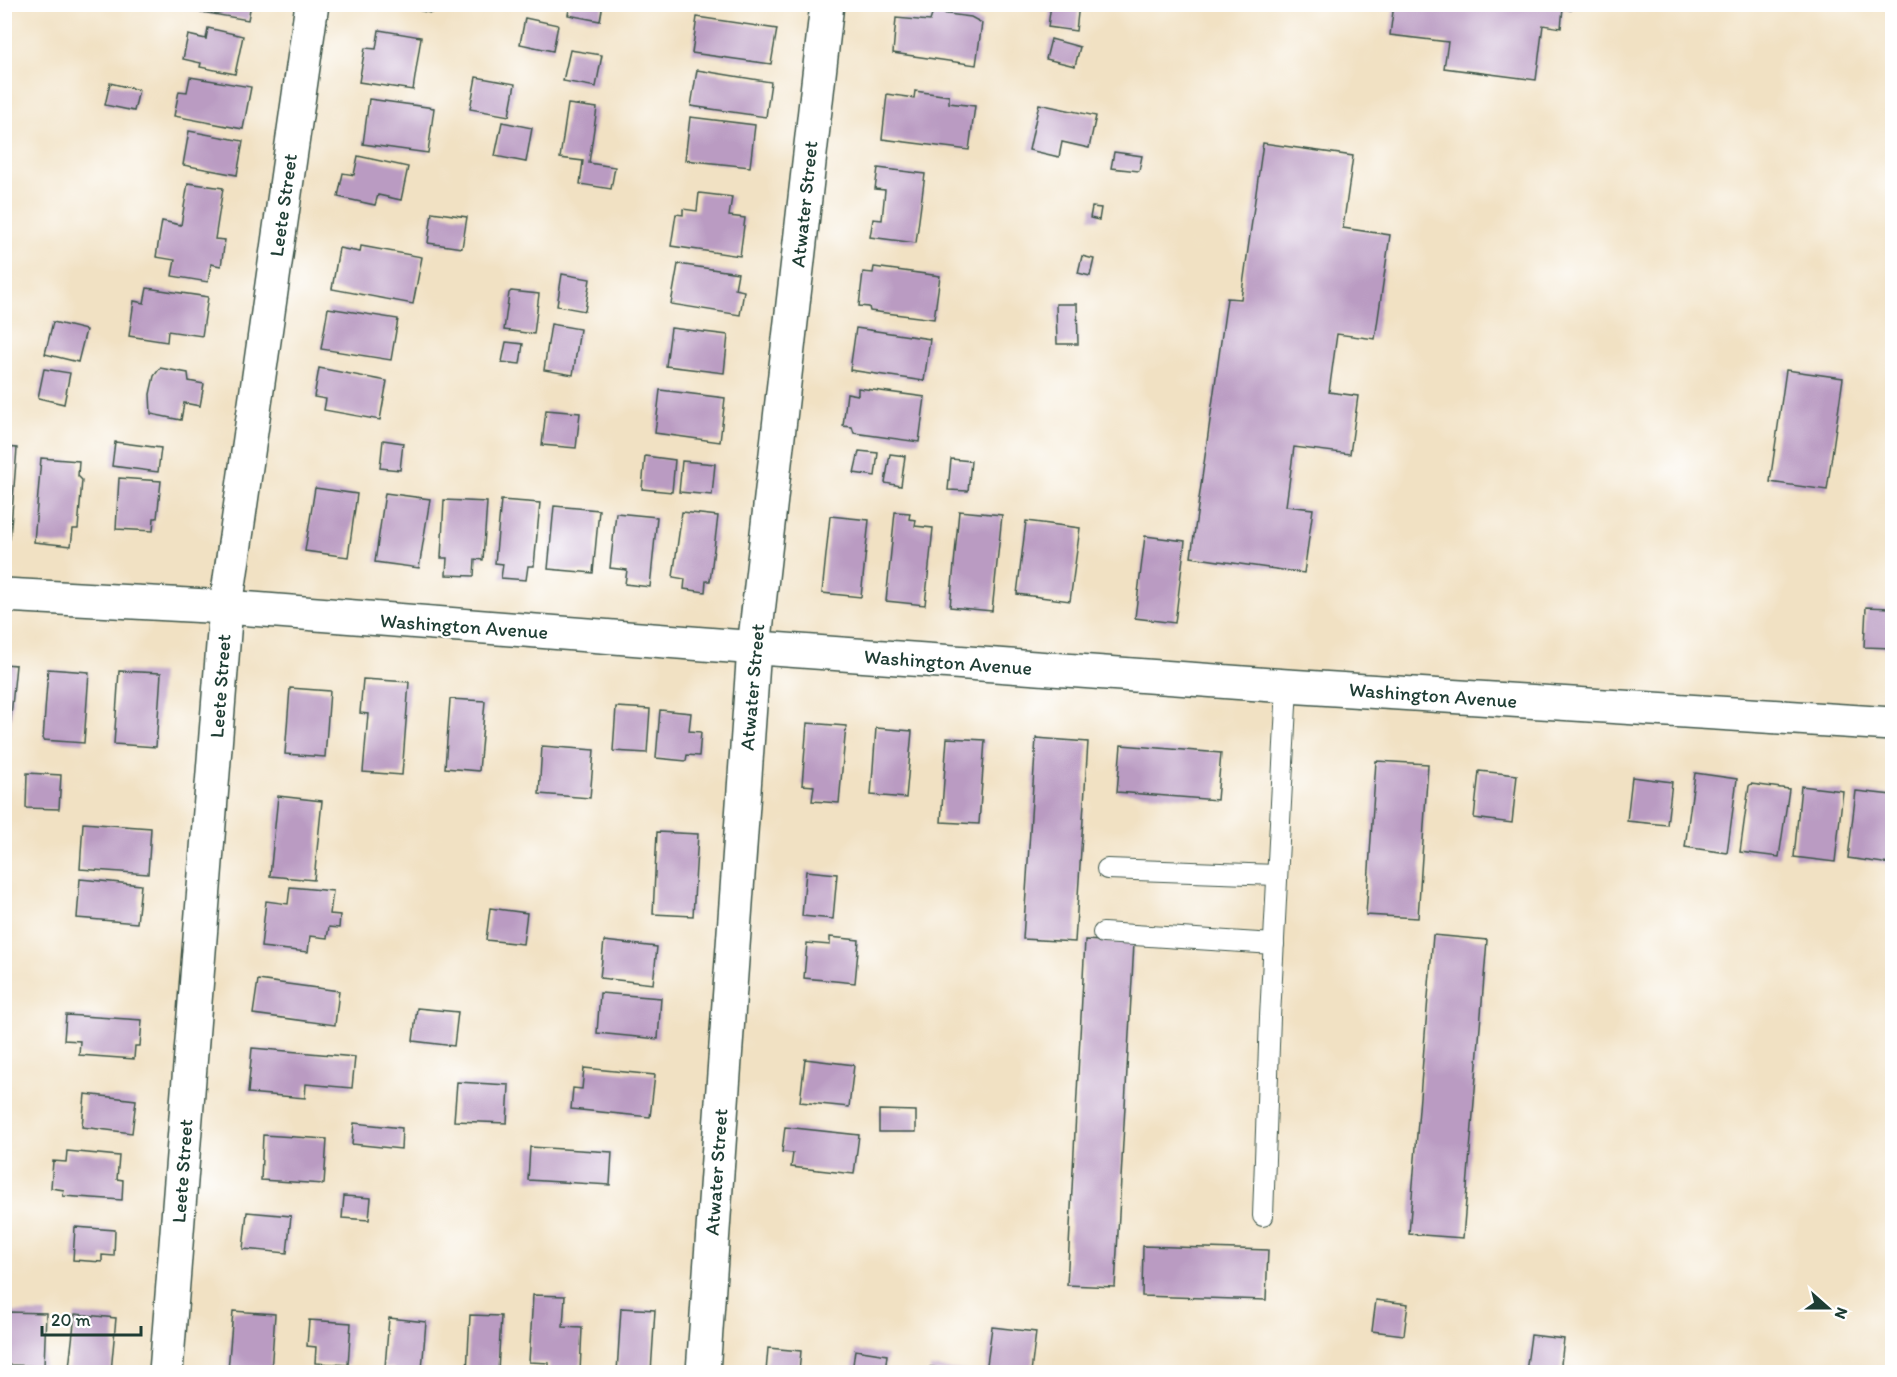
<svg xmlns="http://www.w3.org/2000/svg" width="1897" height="1377" font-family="Itim,sans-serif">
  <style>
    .building { fill: #ba9bc2 }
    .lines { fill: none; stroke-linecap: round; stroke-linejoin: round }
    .service-casing { stroke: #3e5649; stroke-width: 22 }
    .minor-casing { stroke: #3e5649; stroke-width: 36 }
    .service { stroke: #fff; stroke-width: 20 }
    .minor { stroke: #fff; stroke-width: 33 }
    .labels { text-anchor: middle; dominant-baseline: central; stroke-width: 4.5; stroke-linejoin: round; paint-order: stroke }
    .street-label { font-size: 20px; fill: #1f3d34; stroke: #fff }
  </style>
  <rect width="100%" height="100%" fill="#fff"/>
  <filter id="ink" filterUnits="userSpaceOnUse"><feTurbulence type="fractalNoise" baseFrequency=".0167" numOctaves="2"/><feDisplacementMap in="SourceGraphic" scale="12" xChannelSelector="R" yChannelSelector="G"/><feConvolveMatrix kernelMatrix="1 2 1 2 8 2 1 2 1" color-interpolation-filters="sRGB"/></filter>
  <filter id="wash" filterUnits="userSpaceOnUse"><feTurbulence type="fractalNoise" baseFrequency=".008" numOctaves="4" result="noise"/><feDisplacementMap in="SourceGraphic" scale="24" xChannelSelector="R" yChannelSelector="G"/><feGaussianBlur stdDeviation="1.35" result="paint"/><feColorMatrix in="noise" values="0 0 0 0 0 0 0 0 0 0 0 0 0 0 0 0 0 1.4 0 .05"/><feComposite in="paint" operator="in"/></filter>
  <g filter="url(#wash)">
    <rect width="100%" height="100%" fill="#f1e1c3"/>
    <g id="blocks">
      <!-- building -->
      <g class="building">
        <polygon points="184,4 251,4 248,20 183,9"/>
        <polygon points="392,4 433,4 431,13"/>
        <polygon points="570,4 603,4 600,21 568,15"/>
        <polygon points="1051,4 1079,4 1076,31 1048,27"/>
        <polygon points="1394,4 1572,4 1571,10 1563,8 1561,28 1543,25 1536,80 1444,68 1448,42 1390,35"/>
        <polygon points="933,12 971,17 982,23 976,65 893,53 896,18 930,21"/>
        <polygon points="697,17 777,29 771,64 692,53"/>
        <polygon points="525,18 558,25 553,51 520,44"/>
        <polygon points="208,28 243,36 235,74 200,67 201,63 183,59 188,35 206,39"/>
        <polygon points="379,30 421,37 413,90 359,82 365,48 376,49"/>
        <polygon points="1051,39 1080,47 1075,66 1046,59"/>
        <polygon points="570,50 602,55 596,87 563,81"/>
        <polygon points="697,70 771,82 766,117 691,106"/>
        <polygon points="190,77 251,87 243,129 174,116 179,91 187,92"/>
        <polygon points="476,77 515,84 509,116 470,109"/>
        <polygon points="110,83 139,90 134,111 105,105"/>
        <polygon points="915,91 949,96 949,103 975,106 969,150 882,139 887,94 914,98"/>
        <polygon points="369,99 434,108 428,153 363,144"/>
        <polygon points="568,104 597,108 589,163 615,167 611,189 580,184 583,161 560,158"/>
        <polygon points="1039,104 1096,116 1089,148 1062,142 1059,157 1029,150"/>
        <polygon points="690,117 755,125 750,167 685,160"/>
        <polygon points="502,122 532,128 526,162 495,156"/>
        <polygon points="189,131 243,141 237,175 183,165"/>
        <polygon points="1263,143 1353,156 1343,228 1390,235 1375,339 1337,334 1329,392 1358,396 1350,454 1294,447 1286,506 1313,509 1304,573 1191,557 1227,298 1241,299"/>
        <polygon points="1114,152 1142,156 1139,171 1111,168"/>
        <polygon points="358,156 408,167 401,200 378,195 375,205 338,197 343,173 354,175"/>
        <polygon points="878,168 925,174 916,243 870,237 873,219 882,220 885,190 875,189"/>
        <polygon points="188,183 223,188 215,239 225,240 221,266 211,264 208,282 172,276 175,260 156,257 162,221 181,225"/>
        <polygon points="699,193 732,197 729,216 745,218 740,256 671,246 676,214 683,215 683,209 697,211"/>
        <polygon points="1092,207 1101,208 1099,220 1090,218"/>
        <polygon points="432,212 467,217 462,248 428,243"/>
        <polygon points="361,246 422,257 413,304 332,289 339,248 360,252"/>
        <polygon points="1082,256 1094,259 1090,276 1078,273"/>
        <polygon points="678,264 738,273 735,289 744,291 740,315 671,304"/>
        <polygon points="874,267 940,276 934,319 870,311 869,307 859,306 863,272 873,273"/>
        <polygon points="562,274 590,279 585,311 557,306"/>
        <polygon points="147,288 208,297 202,336 168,331 167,342 129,336 134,301 144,303"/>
        <polygon points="511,291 539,294 534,334 504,330 509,293"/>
        <polygon points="1056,304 1077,304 1078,344 1057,344"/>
        <polygon points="328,308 398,319 391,360 321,349"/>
        <polygon points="53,322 86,330 78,362 45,354"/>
        <polygon points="551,324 580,329 573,375 544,370"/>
        <polygon points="671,328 728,335 724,373 666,366"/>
        <polygon points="856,328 930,339 924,381 850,370"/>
        <polygon points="506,342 523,344 520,364 502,362"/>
        <polygon points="160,368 188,373 189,381 204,384 200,406 184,403 181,420 151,414 150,394 154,376"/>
        <polygon points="319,368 387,381 380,420 324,410 326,399 314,397"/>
        <polygon points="44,369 70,373 64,404 38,398"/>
        <polygon points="1786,370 1843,378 1827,490 1770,482"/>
        <polygon points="858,388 925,397 919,442 854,433 852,427 843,426 847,393 858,395"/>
        <polygon points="660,390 725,398 720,442 655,433"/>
        <polygon points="546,410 580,413 576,448 542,445"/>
        <polygon points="383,440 403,443 400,470 380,468"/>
        <polygon points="115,442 161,448 158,472 112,466"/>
        <polygon points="4,447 17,448 10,539 4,538"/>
        <polygon points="859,451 878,453 875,476 854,473"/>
        <polygon points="890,454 905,456 901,486 885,483"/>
        <polygon points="645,456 675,460 672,492 642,489"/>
        <polygon points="41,458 79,461 78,476 82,480 78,529 73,529 71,546 34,542"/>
        <polygon points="951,459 971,461 968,491 948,490"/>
        <polygon points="682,461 715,464 712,495 679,492"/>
        <polygon points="119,478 161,481 157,518 154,518 153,531 116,529"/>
        <polygon points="315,488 357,494 348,557 305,551"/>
        <polygon points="385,493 430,499 419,568 375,562"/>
        <polygon points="444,500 487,502 483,560 475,559 474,576 446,575 447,558 441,558"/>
        <polygon points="501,500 540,503 534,566 528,566 526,580 501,578 503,564 495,563"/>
        <polygon points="554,506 599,510 593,573 548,569"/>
        <polygon points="959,511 1002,515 992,611 950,607"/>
        <polygon points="682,512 718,516 710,581 706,581 705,592 684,589 685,579 673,577"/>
        <polygon points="895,512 910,513 909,519 916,520 915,526 933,528 925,605 886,601"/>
        <polygon points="616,513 657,517 650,587 625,584 627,570 610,568"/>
        <polygon points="830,516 869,520 861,597 822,593"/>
        <polygon points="1026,521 1080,528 1070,601 1017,594"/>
        <polygon points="1145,536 1185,541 1175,623 1135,618"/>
        <polygon points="1891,590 1892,590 1892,648 1864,647 1866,607 1890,608"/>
        <polygon points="4,664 16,665 9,737 4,737"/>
        <polygon points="48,669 89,672 84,743 43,740"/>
        <polygon points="119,671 161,673 156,747 114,744"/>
        <polygon points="363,679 409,682 402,775 363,772 368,714 360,713"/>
        <polygon points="290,688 330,691 325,757 285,754"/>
        <polygon points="450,699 485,701 479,771 445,768"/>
        <polygon points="616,707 650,709 647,753 613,751"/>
        <polygon points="660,710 691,713 689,731 701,732 699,756 687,755 686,761 656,758"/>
        <polygon points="807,723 846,726 839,803 812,801 814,786 802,785"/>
        <polygon points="876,728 912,731 906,798 871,795"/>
        <polygon points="947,738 985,740 979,824 941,822"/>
        <polygon points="1036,738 1088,742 1075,942 1023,939"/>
        <polygon points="1121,745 1221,753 1217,800 1117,792"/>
        <polygon points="542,746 594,750 590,798 539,794"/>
        <polygon points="1376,761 1428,764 1418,918 1366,915"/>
        <polygon points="1479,771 1517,775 1512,823 1474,818"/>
        <polygon points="27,773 61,775 59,809 26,808"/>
        <polygon points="1695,773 1737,779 1727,853 1685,847"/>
        <polygon points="1632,777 1672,782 1667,825 1627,821"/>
        <polygon points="1751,784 1789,789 1779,857 1740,852 1749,786"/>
        <polygon points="1801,786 1843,791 1835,862 1794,857"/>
        <polygon points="1856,791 1892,795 1892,841 1890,864 1848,858"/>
        <polygon points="278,796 322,801 314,880 270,876"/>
        <polygon points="83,823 151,828 148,874 80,869"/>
        <polygon points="657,832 698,834 693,916 653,914"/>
        <polygon points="806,871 837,874 833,919 802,916"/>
        <polygon points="80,879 141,885 137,923 77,918"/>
        <polygon points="290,887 333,891 330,914 340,915 339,928 329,927 327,938 310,936 308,952 261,947 266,901 288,904"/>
        <polygon points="490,908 527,913 523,944 486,940"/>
        <polygon points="1433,935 1487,940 1463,1238 1409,1234"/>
        <polygon points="830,937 859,940 855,983 804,978 807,943 830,945"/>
        <polygon points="1085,940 1134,943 1115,1287 1067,1285"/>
        <polygon points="604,941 657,947 653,984 600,978"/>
        <polygon points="258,980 339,991 335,1025 253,1014"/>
        <polygon points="600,993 661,998 658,1039 597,1033"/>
        <polygon points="417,1008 458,1012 454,1046 413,1041"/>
        <polygon points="66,1015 142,1020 140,1046 135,1046 134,1059 79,1055 80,1041 64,1040"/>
        <polygon points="252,1048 355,1057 352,1088 306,1084 305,1098 248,1093"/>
        <polygon points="805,1059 854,1065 849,1107 800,1102"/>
        <polygon points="584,1068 655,1075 650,1117 571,1109 573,1088 582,1089"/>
        <polygon points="457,1082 509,1085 507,1123 454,1121"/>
        <polygon points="85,1094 136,1100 132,1133 82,1127"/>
        <polygon points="879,1110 916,1111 916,1132 879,1132"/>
        <polygon points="354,1123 402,1128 401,1149 352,1144"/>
        <polygon points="785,1127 859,1135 854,1174 791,1167 793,1153 782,1152"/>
        <polygon points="263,1135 327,1139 324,1184 261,1180"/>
        <polygon points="530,1147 612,1152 610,1185 528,1180"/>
        <polygon points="67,1151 119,1156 117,1179 123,1180 122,1200 63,1196 64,1190 51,1188 53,1161 66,1162"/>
        <polygon points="344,1196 371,1198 369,1220 342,1218"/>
        <polygon points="247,1212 291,1216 287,1253 243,1249"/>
        <polygon points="75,1227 115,1230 114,1256 102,1255 102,1262 73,1260"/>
        <polygon points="1143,1246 1268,1250 1266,1300 1142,1296"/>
        <polygon points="533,1295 565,1296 563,1327 582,1328 580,1372 549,1372 549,1363 529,1362"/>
        <polygon points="1376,1300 1408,1304 1404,1335 1372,1331"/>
        <polygon points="621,1308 655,1310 651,1372 617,1372"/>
        <polygon points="233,1311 275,1314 271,1372 228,1371"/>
        <polygon points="7,1312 46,1313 44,1366 5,1365"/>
        <polygon points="75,1314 116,1318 111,1372 83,1372 83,1370 69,1368"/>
        <polygon points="470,1315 501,1316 498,1372 467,1372"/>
        <polygon points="389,1318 426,1322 422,1370 416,1370 416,1372 393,1372 394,1368 385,1367"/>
        <polygon points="309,1320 351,1323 348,1365 315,1363 316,1347 307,1346"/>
        <polygon points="992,1327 1036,1332 1031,1372 986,1372"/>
        <polygon points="1531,1335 1564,1339 1560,1372 1526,1372"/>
        <polygon points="768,1348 801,1351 799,1372 766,1372"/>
        <polygon points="855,1350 887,1355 885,1372 852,1372"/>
        <polygon points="930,1367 969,1371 969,1372 930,1372"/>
      </g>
    </g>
  </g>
  <g filter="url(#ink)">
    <use href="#blocks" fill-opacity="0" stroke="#3e5649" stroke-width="1.5"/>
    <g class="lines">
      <!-- service casing -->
      <g class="service-casing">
        <g id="service">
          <polyline points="1107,869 1277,875"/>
          <polyline points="1103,933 1274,944"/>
          <polyline points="1263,1216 1270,1017 1287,686"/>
        </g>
      </g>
      <!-- minor casing -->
      <g class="minor-casing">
        <g id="minor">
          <polyline points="4,595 226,607 717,645 1287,686 1892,724"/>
          <polyline points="166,1372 226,607 312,4"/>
          <polyline points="703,1372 754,648 827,4"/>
        </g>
      </g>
      <!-- service -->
      <use href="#service" class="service"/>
      <!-- minor -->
      <use href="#minor" class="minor"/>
    </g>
  </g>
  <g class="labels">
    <!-- street labels -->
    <g class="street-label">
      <text transform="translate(804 204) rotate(-84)">Atwater Street</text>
      <text transform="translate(283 205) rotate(-82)">Leete Street</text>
      <text transform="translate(464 626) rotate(4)">Washington Avenue</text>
      <text transform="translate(948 662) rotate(4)">Washington Avenue</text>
      <text transform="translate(220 686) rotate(-86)">Leete Street</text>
      <text transform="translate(752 687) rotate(-85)">Atwater Street</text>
      <text transform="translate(1433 695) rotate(4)">Washington Avenue</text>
      <text transform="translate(182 1171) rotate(-86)">Leete Street</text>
      <text transform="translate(716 1172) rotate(-86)">Atwater Street</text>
    </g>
  </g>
  <!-- margin -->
  <rect width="1897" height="1377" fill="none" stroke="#fff" stroke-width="24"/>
  <!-- north arrow -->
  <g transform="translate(1828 1308) rotate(111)" stroke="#ffffff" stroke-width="4.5" paint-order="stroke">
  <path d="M0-4.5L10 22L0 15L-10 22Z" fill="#1f3d34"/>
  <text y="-9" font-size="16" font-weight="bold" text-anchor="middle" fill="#1f3d34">N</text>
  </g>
  <!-- scale -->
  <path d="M42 1326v9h99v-9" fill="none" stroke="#1f3d34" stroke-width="3"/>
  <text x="51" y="1326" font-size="18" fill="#1f3d34" stroke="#ffffff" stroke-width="4.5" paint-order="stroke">20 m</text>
</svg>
